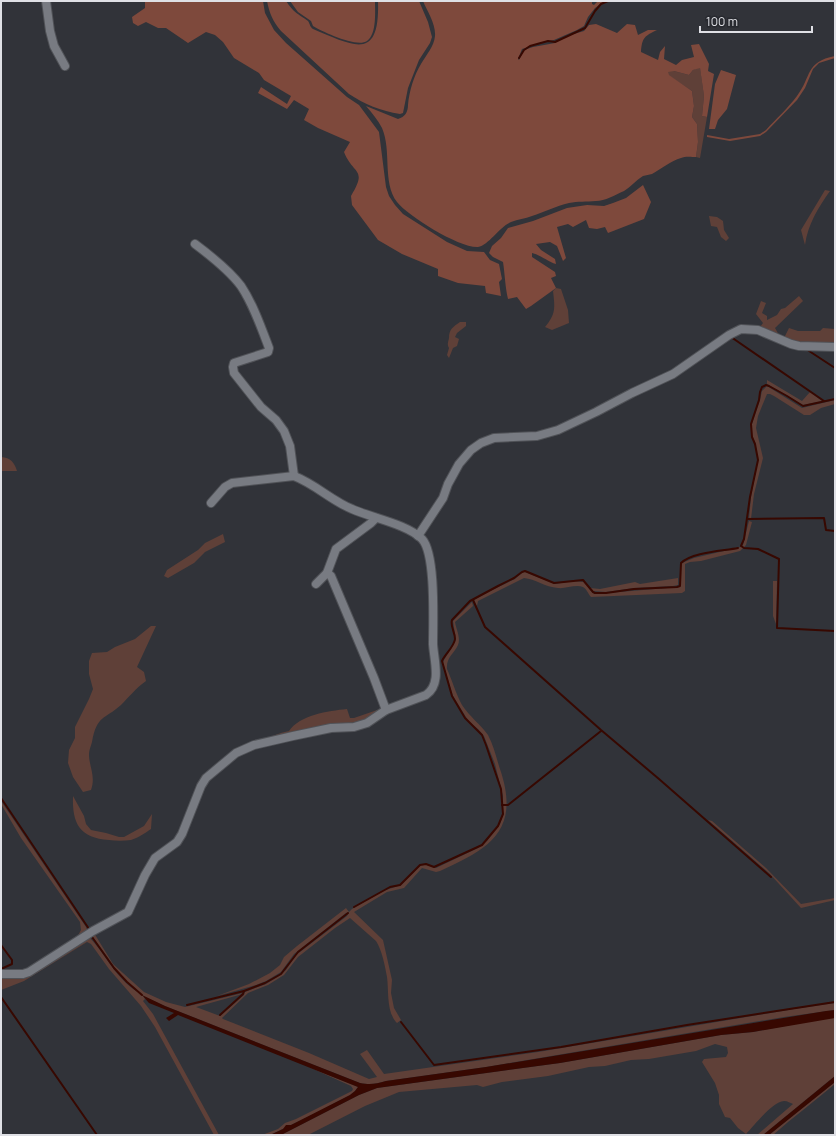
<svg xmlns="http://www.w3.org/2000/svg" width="836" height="1136" font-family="Manrope,sans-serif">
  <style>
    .green { fill: #5f4038 }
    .forest { fill: #7e493c }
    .water { fill: #370801 }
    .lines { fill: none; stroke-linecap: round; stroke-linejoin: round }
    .stream { stroke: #370801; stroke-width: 2 }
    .street-casing { stroke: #505257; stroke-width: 10 }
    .street { stroke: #787b82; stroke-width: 8 }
  </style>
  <rect width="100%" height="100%" fill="#313339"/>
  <!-- green -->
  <g class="green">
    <polygon points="700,67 704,96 702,116 707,117 700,158 696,157 698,142 697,124 692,117 694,106 692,91 668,75 668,71 674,71 689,75 693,70"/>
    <path d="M 825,190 L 830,191 C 818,208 808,224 805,245 L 801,230 Z"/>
    <polygon points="709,216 717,217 723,221 724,230 729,238 726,241 721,237 717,227 711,226"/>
    <path d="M 556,288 L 561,289 L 568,310 L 569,323 L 552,330 L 545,327 C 556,314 555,308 553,291 Z"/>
    <polygon points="799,296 803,301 775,328 779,335 760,327 763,323 756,314 761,301 766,303 762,313 767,316 767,320 777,315 781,309 785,308"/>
    <path d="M 460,322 L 466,322 L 466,326 L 457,333 L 455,337 L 459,339 L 457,346 L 453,348 L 449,358 L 447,355 L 449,348 C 447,344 448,343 449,338 C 449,329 453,327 460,322 Z"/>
    <polygon points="789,328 798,331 820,331 823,328 835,329 835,342 800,342 784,338"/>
    <polygon points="767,380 802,401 810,392 822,401 803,405 788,396 767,384"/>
    <polygon points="767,386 802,408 835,400 835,404 821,408 810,415 804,415 774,396 770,394 767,394 758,416 756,428 763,458 754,494 751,519 749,519 751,497 758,460 755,442 752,436 752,424 760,400 762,391"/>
    <path d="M 1,457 C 11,458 14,462 17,471 L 1,471 Z"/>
    <path d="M 749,521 L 752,522 L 746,545 L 740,551 L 701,561 L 690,562 L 685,564 L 685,591 L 682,593 L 591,597 C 588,594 587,589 583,587 C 576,584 565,589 558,588 C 545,587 535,579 524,578 L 478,601 L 477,606 L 474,600 L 490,591 L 515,579 L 523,572 L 525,572 L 555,584 L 573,581 L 584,582 L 592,592 L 595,594 L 679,587 L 681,585 C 681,577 679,571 682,563 L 694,558 L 741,547 L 743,545 Z"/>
    <polygon points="223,534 225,542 205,552 194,563 168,578 164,576 167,570 198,550 205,543"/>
    <polygon points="678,578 678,585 673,586 634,588 606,592 593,591 590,588 600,589 635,582 640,584"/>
    <polygon points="773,581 777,581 776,624 773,616"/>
    <path d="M 472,602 L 473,606 L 455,622 C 456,629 461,638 458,645 C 454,654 446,657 447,669 C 452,680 456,694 462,705 C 470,717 480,724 488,735 C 494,746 497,761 501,772 C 520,832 488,849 440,871 L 436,872 L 422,868 L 404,888 L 387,892 L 354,912 L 383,940 L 392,980 L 391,993 L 394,1008 L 401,1020 L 397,1023 C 386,1012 389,991 387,977 C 385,966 382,950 376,941 L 350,918 L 335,928 L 298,957 L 284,975 L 268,985 L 248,993 L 222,1018 L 223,1019 L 309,1053 L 369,1079 L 377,1077 L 360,1054 L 367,1050 L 384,1074 L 538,1052 L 794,1009 L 835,1003 L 835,1010 L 784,1017 L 486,1067 L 386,1081 C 376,1084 370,1085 360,1083 L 165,1006 L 143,996 L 145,999 L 143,1001 L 153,1014 L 219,1135 L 214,1135 L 155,1027 L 141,1006 L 109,969 L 91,944 L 87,942 L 24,981 L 1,990 L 1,976 L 17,975 L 87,938 L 90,938 C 107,956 116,979 138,992 L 127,982 L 115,968 L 93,937 L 92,934 L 94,933 L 113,964 L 144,992 L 166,1002 L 185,1007 L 243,993 L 239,995 L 196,1007 L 220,1016 L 244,995 L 245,992 L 266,984 L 279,976 L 286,970 L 296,955 L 347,916 L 349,912 L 346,913 L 294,954 L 281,972 L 266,981 L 256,985 L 217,996 L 249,984 L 270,973 L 280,965 L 284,957 L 297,946 L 346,908 L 349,912 L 352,909 L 383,891 L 401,885 L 421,865 L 424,864 L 436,868 L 478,848 L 487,841 L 500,824 L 503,815 L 503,796 L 495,764 L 484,736 L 478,729 L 469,722 L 453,696 L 443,663 L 444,660 L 456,640 L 453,621 Z"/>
    <path d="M 151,626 L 156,626 L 137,667 L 144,672 L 146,681 C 136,688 129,697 121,705 C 104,720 97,715 92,742 C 91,746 89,750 89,754 C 89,767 96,776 91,790 L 83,792 L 73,777 L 68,763 L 69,750 L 75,738 L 75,727 L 89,699 L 93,689 L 89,674 L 89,661 L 92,653 L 107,652 L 115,647 L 135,639 Z"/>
    <path d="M 383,708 L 365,721 L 260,741 C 270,737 279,733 289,731 C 300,715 328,711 347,709 L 350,718 L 354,718 Z"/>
    <path d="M 73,796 L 84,816 L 86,824 L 91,830 L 106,833 L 119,837 L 124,837 L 144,826 L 152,814 L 151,829 C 145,833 138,838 131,840 C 124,841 116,841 109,840 C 80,838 72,824 73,796 Z"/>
    <polygon points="1,801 86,927 88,932 75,941 81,930 80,922 21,838 1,804"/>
    <polygon points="708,820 712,821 766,868 801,904 835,898 835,900 801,908 769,873"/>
    <path d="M 828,1018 L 835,1018 L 835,1076 L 763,1135 L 757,1135 L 793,1104 C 790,1103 788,1101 784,1101 C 772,1102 755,1125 746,1134 L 738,1128 L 730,1118 L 725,1117 L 719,1104 L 719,1095 L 715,1083 L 702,1062 L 704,1059 L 726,1057 L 728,1053 L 727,1047 L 715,1044 L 696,1051 L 649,1059 L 631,1060 L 605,1066 L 589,1067 L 548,1076 L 502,1082 L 483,1087 L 477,1085 L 399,1092 L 365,1106 L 308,1135 L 281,1135 L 359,1095 L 377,1088 L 560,1063 L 721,1035 L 753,1032 Z"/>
    <polygon points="309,1067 358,1087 355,1091 350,1095 314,1114 270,1135 262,1135 278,1129 285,1123 296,1119 352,1091 353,1089 351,1086"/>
    <path d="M 835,1082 L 835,1084 C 815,1101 793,1117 773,1135 L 769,1135 Z"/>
  </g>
  <!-- forest -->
  <g class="forest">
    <path d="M 145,1 L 263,1 L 265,13 L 274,30 L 286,43 L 347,97 L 359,105 L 379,132 L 386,187 L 389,196 L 395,205 L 403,214 L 447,242 L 467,251 L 484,252 L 490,260 L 499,264 L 502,279 L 499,282 L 501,296 L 486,293 L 485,286 L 458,283 L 438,276 L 438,269 L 402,254 L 378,240 L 352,205 L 351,196 C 368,168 353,175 344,152 L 350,142 L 318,128 L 304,120 L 309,109 L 294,100 L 287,109 L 258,93 L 261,87 L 287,104 L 291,96 L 264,80 L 259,73 L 234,58 L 223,42 L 215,35 L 206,32 L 188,43 L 166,28 L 158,28 L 146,22 L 138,26 L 133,23 L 132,17 L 145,8 Z"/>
    <path d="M 267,1 L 286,1 C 294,13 297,13 308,21 C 310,24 310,27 313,29 C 354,46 380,62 378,1 L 419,1 L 428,22 L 432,37 L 430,43 L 419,60 L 408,88 L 403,113 L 400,114 C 381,111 364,104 349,94 L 281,31 C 273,22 269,12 267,1 Z"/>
    <path d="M 290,1 L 375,1 C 375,11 377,34 367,41 C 357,48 323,32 313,26 L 311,21 L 298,12 Z"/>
    <path d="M 423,1 L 592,1 L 592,4 L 594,5 L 598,1 L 605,1 L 595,8 L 588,17 L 584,26 L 577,30 L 554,40 L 547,41 L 522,49 L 518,59 L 519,60 L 524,50 L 533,47 L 555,43 L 567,36 L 584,31 L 589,25 L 596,24 L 617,33 L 627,24 L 635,25 L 638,35 L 648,30 L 657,30 C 645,36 642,37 641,52 L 658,60 L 660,52 L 665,46 L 664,59 L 676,65 L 682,60 L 694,57 L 691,45 L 699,44 L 709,64 L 708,71 L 714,74 L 707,117 L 702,116 L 704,96 L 700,68 L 693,70 L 689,75 L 674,71 L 668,72 L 669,75 L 692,91 L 694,106 L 692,117 L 697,124 L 698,142 L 696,157 C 692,157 685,156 681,158 C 671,161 661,169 652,174 C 649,175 646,175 643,176 C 636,180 631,187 624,191 C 615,195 605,201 596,201 C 586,202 578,201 569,203 C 556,206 544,212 532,216 C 525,219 518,219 511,222 C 499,227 489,245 478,247 C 459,248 408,216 397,202 C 382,182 392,151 382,128 C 378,120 372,113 366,106 L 398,119 C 405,117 408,112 408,105 C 409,92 414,75 421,64 C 426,55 434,47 435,36 C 436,24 427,11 423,1 Z"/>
    <path d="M 835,56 L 835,58 L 819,63 L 813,69 L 805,88 L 797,100 L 766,132 L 760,136 L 730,141 L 707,137 L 707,135 L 729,139 L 760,134 L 766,130 C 776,119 788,108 797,96 C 812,76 805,62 835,56 Z"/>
    <polygon points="721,70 736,75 727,109 718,120 715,129 709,129 715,84"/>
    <path d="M 643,185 L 651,202 L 644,219 L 608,233 L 605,227 L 597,229 L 589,228 L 586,220 L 573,227 L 568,224 L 557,227 L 566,258 L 563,261 L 557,246 L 550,242 L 536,244 L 541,250 L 555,259 L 556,264 C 548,262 541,255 532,253 L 532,257 L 555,272 L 556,276 L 551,278 L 556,288 L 531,306 L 526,309 L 517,297 L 508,299 C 505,286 505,275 503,262 L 493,257 L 489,253 L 492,246 L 501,238 L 508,228 L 533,221 L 567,208 L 587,205 L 604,206 L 613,203 L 626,198 Z"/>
  </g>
  <!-- water -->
  <g class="water">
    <path d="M 142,995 L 165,1006 L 360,1083 C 370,1085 376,1084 386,1081 L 486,1067 L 826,1011 L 835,1010 L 835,1018 L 753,1032 L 721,1035 L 560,1063 L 377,1088 L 359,1095 L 281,1135 L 270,1135 L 283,1129 L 286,1125 L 291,1125 L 350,1095 L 355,1091 L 358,1087 L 178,1015 L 169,1021 L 166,1018 L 174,1013 L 149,1003 Z"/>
    <polygon points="835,1076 835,1082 769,1135 763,1135"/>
  </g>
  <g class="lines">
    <!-- stream -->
    <g class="stream">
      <polyline points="519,58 524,50 530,46 548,41 555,42 585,28 595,11 601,4 608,1"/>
      <polyline points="731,337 824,401"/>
      <polyline points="806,349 835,368"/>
      <polyline points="835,399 803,406 787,396 769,386 766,385 762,387 760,392 759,400 751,424 752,437 755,444 758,460 750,497 744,539 741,546 744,548 758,549 779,559 777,628 835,631"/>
      <polyline points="747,519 824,518 826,530 835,531"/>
      <polyline points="473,600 485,627 601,730 659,779 771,877"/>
      <polyline points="1,798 89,929"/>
      <polyline points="502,805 508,805 601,731"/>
      <path d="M 354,907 L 390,887 L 400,885 L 420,865 L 426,864 L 434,867 L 482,845 L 498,826 L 503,814 L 501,789 L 486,745 L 482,735 L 465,718 L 452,696 L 442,661 C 445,654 454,647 455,639 C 455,632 450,626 452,620 L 470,601 L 498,586 L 514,578 L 522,572 L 525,571 L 554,583 L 583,580 L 593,592 L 595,593 L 606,593 L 634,589 L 677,587 L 680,586 L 681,563 C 692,552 723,551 738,548"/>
      <polyline points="92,937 114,968 127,982 142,995"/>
      <polyline points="1,945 12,960 12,964 1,969"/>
      <polyline points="1,997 97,1135"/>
      <polyline points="187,1005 244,991 265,983 281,974 298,952 348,913"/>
      <polyline points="220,1015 243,994 244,991"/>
      <polyline points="401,1022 434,1065 561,1047 687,1025 835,1002"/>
    </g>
    <!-- street casing -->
    <g class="street-casing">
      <g id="street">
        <polyline points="46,1 50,31 54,46 65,66"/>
        <path d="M 195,244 C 211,256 229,270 241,286 C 253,304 261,327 269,348 L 268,352 L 234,363 L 233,367 L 234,373 L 261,407 L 276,420 L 284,431 L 290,446 L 294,476"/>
        <polyline points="418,536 443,498 448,484 459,464 471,450 481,443 494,438 537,436 558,430 596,412 632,393 673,374 729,335 741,329 758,330 791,344 799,346 835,347"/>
        <polyline points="327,573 331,576 374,678 386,710"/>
        <polyline points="316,584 327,573 336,549 371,523 376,518"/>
        <path d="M 1,974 L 23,974 L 29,972 L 93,931 L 128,912 L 145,875 L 155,858 L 177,842 L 182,834 L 201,786 L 206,778 L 236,753 L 254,745 L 293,736 L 331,728 L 354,727 L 367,723 L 386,710 L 426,695 C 442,684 434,661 433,644 C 433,622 436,554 422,539 C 407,524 372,518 352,509 C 332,501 315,484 294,476 L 232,483 L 225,487 L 211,503"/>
      </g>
    </g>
    <!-- street -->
    <use href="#street" class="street"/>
  </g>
  <!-- border -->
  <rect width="836" height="1136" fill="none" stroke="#dfe0e5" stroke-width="4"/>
  <!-- scale -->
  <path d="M700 26v6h112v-6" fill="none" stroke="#dfe0e5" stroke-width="2"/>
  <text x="706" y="26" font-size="12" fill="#dfe0e5" stroke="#27292f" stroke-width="3" paint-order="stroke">100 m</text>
</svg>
